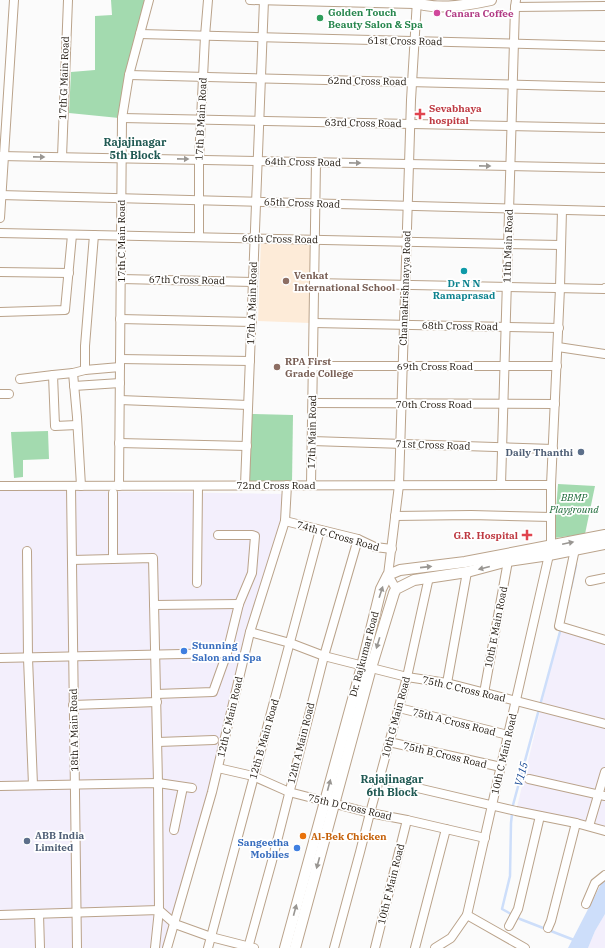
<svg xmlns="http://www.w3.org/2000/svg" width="605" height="948" font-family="'IBM Plex Serif',serif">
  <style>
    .industrial { fill: #f3effc }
    .built { fill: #fdebd8 }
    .green { fill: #a3daaf }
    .water { fill: #cddefa }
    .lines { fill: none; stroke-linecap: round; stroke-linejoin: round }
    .stream { stroke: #cddefa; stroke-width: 2.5 }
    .minor-casing { stroke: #baa38b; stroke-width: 10 }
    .major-casing { stroke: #baa38b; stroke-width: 12 }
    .minor { stroke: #fff; stroke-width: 8 }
    .major { stroke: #fff; stroke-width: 10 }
    .oneway { fill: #999692 }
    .hotel-dot { fill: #d1479c; stroke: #fff; stroke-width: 1.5 }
    .leisure-dot { fill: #2e9e5b; stroke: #fff; stroke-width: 1.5 }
    .health-dot { fill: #e0444e; stroke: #fff; stroke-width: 1.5 }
    .culture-dot { fill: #0f9aa8; stroke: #fff; stroke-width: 1.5 }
    .education-dot { fill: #8d6e63; stroke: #fff; stroke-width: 1.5 }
    .service-dot { fill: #5c6f8a; stroke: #fff; stroke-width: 1.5 }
    .shop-dot { fill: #3f7fe0; stroke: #fff; stroke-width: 1.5 }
    .food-dot { fill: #e8710a; stroke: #fff; stroke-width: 1.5 }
    .labels { text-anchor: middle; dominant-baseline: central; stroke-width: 3.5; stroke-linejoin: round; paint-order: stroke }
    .leisure-label { font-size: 10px; font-weight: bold; fill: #27864d; stroke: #fff; text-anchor: start }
    .hotel-label { font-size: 10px; font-weight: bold; fill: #b23c85; stroke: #fff; text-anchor: start }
    .street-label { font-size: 10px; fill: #1d150c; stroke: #fff }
    .health-label { font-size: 10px; font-weight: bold; fill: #be3a42; stroke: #fff; text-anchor: start }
    .education-label { font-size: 10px; font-weight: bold; fill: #785e54; stroke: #fff; text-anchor: start }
    .culture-label { font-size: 10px; font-weight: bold; fill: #0d838f; stroke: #fff }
    .service-label { font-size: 10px; font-weight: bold; fill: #4e5e75; stroke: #fff; text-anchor: end }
    .park-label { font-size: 10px; font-style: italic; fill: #1a6735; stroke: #fff }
    .shop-label { font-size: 10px; font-weight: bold; fill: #366cbe; stroke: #fff; text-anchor: start }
    .food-label { font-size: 10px; font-weight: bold; fill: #c56008; stroke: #fff; text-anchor: start }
    .neighbourhood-label { font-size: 11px; font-weight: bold; fill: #205953; stroke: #fff }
    .water-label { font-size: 11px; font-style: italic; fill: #184995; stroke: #fff }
  </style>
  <rect width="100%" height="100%" fill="#fbfbfb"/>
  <!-- industrial -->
  <g class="industrial">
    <polygon points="22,490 285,494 283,514 165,948 0,948 0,491"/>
    <polygon points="560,629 605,641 605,831 517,807"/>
    <polygon points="605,914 605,948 588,948 595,931"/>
  </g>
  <!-- built -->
  <polygon class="built" points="261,239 313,240 310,323 258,321"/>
  <!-- green -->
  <g class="green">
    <polygon points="111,0 146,0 119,118 69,113 71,72 95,70 95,16 112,15"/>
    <polygon points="251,414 293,415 292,483 249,482"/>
    <polygon points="48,431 49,459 23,460 23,477 14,478 11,432"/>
    <polygon points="558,484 595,486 585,534 554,538"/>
  </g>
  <!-- water -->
  <polygon class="water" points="605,879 605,914 595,931 588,948 568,948 603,880"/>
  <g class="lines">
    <!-- stream -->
    <g class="stream">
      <polyline points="571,588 576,565"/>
      <polyline points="561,628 513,805 511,823 510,876 502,909 520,919 574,940"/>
    </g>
    <!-- minor casing -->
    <g class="minor-casing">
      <g id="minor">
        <polyline points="250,0 414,4"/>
        <polyline points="516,0 515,7 605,6"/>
        <polyline points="140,34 605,46"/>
        <polyline points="129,75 605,87"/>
        <polyline points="122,118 605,128"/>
        <polyline points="0,156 605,168"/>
        <polyline points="62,157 68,0"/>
        <polyline points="0,195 605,211"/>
        <polyline points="0,218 14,0"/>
        <polyline points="0,233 560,245"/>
        <polyline points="199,237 199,160 205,36 208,0"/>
        <polyline points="0,272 69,273"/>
        <polyline points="121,279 253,282"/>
        <polyline points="314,283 604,289 605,288"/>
        <polyline points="0,312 65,310 72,235"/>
        <polyline points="120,319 252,322"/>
        <polyline points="314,323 559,328"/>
        <polyline points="558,347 605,354"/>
        <polyline points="120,359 250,361"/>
        <polyline points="313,366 557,366"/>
        <polyline points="85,370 85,346 94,235"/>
        <polyline points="73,373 53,375 55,426 77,425"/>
        <polyline points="20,379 53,375"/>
        <polyline points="74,386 120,383"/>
        <polyline points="0,394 9,394"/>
        <polyline points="120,400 248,405"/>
        <polyline points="313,403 555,404"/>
        <polyline points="312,441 553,449"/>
        <polyline points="119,443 247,446"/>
        <polyline points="245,485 264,0"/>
        <polyline points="311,485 316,162"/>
        <polyline points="501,485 515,7"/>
        <polyline points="0,486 551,485"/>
        <polyline points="71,486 77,948"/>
        <polyline points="81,486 77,417 73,373 85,370 120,367"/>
        <polyline points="119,486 122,118 129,75 149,0"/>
        <polyline points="113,493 113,559"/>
        <polyline points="395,516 471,515 551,517"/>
        <polyline points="285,521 358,539 375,547 392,549"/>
        <polyline points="575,549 559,626 605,640"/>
        <polyline points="27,551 28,658 33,785"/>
        <polyline points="72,560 153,558 158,783 159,910 155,948"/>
        <polyline points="590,581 605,578"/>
        <polyline points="197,583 198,486"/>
        <polyline points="396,589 388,575 399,485 411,100 417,0"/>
        <polyline points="154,605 239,604"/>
        <polyline points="250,632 290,643 324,656 407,677 447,683 605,724"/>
        <polyline points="0,658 227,653 239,604 252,573 255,536 252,535 218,535"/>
        <polyline points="447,683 467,572"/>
        <polyline points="484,693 508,561"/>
        <polyline points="156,694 213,692 227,653"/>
        <polyline points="73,705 157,702"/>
        <polyline points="399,708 508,735"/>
        <polyline points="158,742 214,740"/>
        <polyline points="389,742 501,767"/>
        <polyline points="218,768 253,776 289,792 324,801 370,813 407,820 485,838"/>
        <polyline points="379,779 516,811 576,823 605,831"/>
        <polyline points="529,779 605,796"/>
        <polyline points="0,786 158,783 192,788"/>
        <polyline points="589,826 605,772"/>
        <polyline points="174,830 183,787"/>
        <polyline points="586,904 595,883 605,875"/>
        <polyline points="39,914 40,948"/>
        <polyline points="0,915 159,910 175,924 211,937 254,948"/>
        <polyline points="467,915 525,948"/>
        <polyline points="509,926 518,909 540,816"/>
        <polyline points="548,928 551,921 576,823"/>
        <polyline points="167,948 212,792 250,632 285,521 287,485"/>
        <polyline points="208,948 320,530"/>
        <polyline points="248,948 272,861 324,656 358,539"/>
        <polyline points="334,948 360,852 370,813 407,677 429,577"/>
        <polyline points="375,948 407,820"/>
        <polyline points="415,948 446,829"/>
        <polyline points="435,948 451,938 467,915 551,546 551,485 560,288 562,210"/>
      </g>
    </g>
    <!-- major casing -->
    <g class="major-casing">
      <g id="major">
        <path d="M 407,0 C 434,11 463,6 491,0"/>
        <polyline points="285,948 362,666 381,589 388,575 400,570 465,562 605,535"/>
        <polyline points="295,948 371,668 394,593 396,589 414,580 467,572 508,561 549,555 605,544"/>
      </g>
    </g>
    <!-- minor -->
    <use href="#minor" class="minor"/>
    <!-- major -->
    <use href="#major" class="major"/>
  </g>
  <!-- one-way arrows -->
  <defs><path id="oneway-solid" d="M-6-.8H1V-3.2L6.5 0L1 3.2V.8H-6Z"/></defs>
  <g class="oneway">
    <use href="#oneway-solid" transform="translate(39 157) rotate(1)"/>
    <use href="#oneway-solid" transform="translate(183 159) rotate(1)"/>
    <use href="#oneway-solid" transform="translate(355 163) rotate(1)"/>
    <use href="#oneway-solid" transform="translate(485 166) rotate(1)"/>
    <use href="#oneway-solid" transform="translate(568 543) rotate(-12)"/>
    <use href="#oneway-solid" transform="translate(426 567) rotate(-6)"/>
    <use href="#oneway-solid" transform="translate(484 568) rotate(166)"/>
    <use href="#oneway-solid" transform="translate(381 592) rotate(-72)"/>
    <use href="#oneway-solid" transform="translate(378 643) rotate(107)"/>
    <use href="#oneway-solid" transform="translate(329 785) rotate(-75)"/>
    <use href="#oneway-solid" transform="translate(318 863) rotate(105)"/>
    <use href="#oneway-solid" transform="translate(295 910) rotate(-75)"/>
  </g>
  <!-- markers -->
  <circle class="hotel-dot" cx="437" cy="13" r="4"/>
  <circle class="leisure-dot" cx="320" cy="18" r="4"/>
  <g class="health-dot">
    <path d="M418 108h4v4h4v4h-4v4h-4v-4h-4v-4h4z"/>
    <path d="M525 529h4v4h4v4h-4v4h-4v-4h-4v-4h4z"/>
  </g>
  <circle class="culture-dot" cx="464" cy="271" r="4"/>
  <g class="education-dot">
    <circle cx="286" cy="281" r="4"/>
    <circle cx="277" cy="367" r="4"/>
  </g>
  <g class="service-dot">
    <circle cx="581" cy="452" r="4"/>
    <circle cx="27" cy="841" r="4"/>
  </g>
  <g class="shop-dot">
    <circle cx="184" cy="651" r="4"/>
    <circle cx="297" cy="848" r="4"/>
  </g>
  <circle class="food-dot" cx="303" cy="836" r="4"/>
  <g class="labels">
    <!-- leisure labels -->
    <g class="leisure-label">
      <text x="328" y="12">Golden Touch<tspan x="328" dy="12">Beauty Salon &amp; Spa</tspan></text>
    </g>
    <!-- hotel labels -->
    <g class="hotel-label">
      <text x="445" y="13">Canara Coffee</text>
    </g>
    <!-- street labels -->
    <g class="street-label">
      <text transform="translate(405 41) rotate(1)">61st Cross Road</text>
      <text transform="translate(64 78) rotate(-88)">17th G Main Road</text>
      <text transform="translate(367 81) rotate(1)">62nd Cross Road</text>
      <text transform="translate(201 119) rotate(-87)">17th B Main Road</text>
      <text transform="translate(363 123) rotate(1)">63rd Cross Road</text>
      <text transform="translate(303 162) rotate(1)">64th Cross Road</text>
      <text transform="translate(302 203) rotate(2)">65th Cross Road</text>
      <text transform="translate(280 239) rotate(1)">66th Cross Road</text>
      <text transform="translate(121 241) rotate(-90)">17th C Main Road</text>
      <text transform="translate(508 246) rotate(-88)">11th Main Road</text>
      <text transform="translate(187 280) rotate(1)">67th Cross Road</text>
      <text transform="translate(405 288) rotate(-88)">Channakrishnayya Road</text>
      <text transform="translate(252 303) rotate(-88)">17th A Main Road</text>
      <text transform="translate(460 326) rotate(1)">68th Cross Road</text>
      <text x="435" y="366">69th Cross Road</text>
      <text x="434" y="404">70th Cross Road</text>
      <text transform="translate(312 432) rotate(-89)">17th Main Road</text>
      <text transform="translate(433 445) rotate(2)">71st Cross Road</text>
      <text x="276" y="485">72nd Cross Road</text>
      <text transform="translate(338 536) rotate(16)">74th C Cross Road</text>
      <text transform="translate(496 627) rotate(-79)">10th E Main Road</text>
      <text transform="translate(364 654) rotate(-75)">Dr. Rajkumar Road</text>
      <text transform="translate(464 689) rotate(13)">75th C Cross Road</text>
      <text transform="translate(230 717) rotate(-77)">12th C Main Road</text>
      <text transform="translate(396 717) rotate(-75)">10th G Main Road</text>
      <text transform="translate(454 722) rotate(14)">75th A Cross Road</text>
      <text transform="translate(74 730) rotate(-91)">18th A Main Road</text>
      <text transform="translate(264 739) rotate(-74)">12th B Main Road</text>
      <text transform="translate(301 743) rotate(-76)">12th A Main Road</text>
      <text transform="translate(504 754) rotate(-77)">10th C Main Road</text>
      <text transform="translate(445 755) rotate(13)">75th B Cross Road</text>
      <text transform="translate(350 807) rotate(13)">75th D Cross Road</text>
      <text transform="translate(391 884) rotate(-76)">10th F Main Road</text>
    </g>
    <!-- health labels -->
    <g class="health-label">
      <text x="429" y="108">Sevabhaya<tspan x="429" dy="12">hospital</tspan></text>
      <text x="518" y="535" text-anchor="end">G.R. Hospital</text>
    </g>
    <!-- education labels -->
    <g class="education-label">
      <text x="294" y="275">Venkat<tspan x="294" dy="12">International School</tspan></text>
      <text x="285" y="361">RPA First<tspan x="285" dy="12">Grade College</tspan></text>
    </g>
    <!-- culture labels -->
    <g class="culture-label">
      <text x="464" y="283">Dr N N<tspan x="464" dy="12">Ramaprasad</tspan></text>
    </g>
    <!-- service labels -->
    <g class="service-label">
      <text x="573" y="452">Daily Thanthi</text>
      <text x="35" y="835" text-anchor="start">ABB India<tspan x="35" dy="12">Limited</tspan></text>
    </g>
    <!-- park labels -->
    <g class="park-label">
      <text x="574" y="497">BBMP<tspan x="574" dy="12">Playground</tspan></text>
    </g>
    <!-- shop labels -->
    <g class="shop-label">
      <text x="192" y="645">Stunning<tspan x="192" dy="12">Salon and Spa</tspan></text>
      <text x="289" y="842" text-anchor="end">Sangeetha<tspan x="289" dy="12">Mobiles</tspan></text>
    </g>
    <!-- food labels -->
    <g class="food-label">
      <text x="311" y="836">Al-Bek Chicken</text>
    </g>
    <!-- neighbourhood labels -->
    <g class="neighbourhood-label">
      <text x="135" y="142">Rajajinagar<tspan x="135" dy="13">5th Block</tspan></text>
      <text x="392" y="779">Rajajinagar<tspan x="392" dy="13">6th Block</tspan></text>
    </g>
    <!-- water labels -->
    <g class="water-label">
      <text transform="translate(521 774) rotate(-75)">V115</text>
    </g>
  </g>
</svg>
